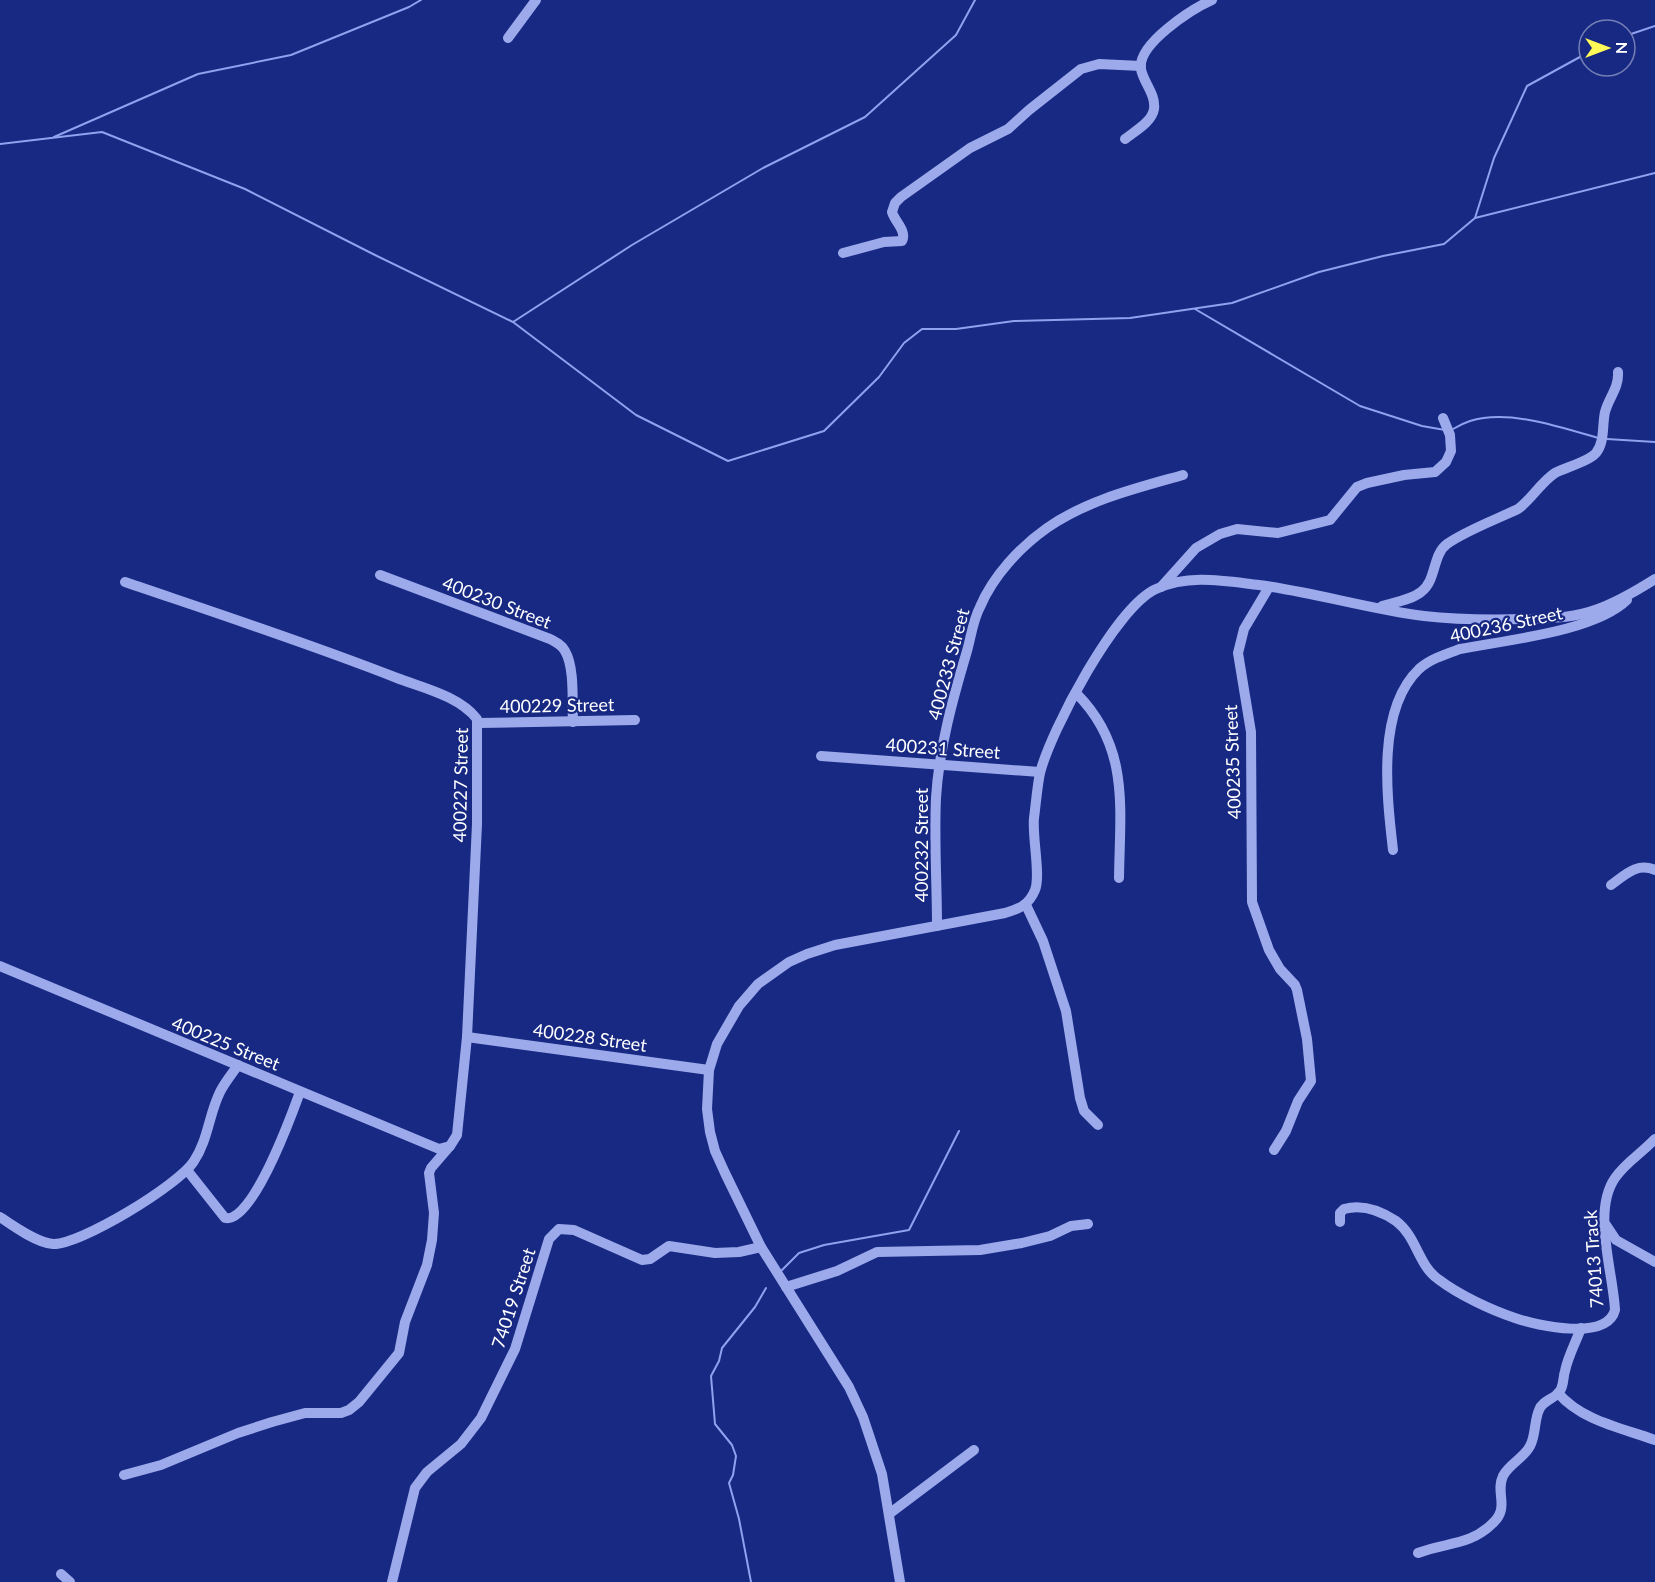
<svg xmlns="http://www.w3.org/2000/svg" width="1655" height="1582" font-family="Lato,sans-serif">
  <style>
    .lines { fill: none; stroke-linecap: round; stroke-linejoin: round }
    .stream { stroke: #8fa1ef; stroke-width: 2 }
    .minor { stroke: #9caaec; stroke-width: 10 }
    .labels { text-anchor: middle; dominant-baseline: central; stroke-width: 4.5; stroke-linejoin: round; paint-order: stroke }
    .street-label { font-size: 18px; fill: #fff; stroke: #182983 }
  </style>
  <rect width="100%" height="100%" fill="#182983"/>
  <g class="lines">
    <!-- stream -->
    <g class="stream">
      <polyline points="1625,36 1655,26"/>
      <polyline points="54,137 198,74 291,55 409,7 421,0"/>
      <polyline points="0,144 102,132 245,189 373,254 513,322 636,415 728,461 824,431 879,377 904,343 922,329 956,329 1014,321 1130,318 1232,303 1319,272 1383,256 1444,244 1475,218 1494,158 1527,86 1589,52"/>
      <polyline points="1475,218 1655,173"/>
      <polyline points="1195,309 1360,406 1422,426 1445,430"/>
      <polyline points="513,322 632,245 763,168 865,117 956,35 975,0"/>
      <path d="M 1453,429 C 1458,426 1464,423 1470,421 C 1508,409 1561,427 1598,438"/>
      <polyline points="1607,439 1655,442"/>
      <polyline points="781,1271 799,1253 824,1245 909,1230 959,1131"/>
      <polyline points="751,1582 739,1519 729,1483 733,1475 736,1456 732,1445 715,1424 711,1376 719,1361 722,1348 755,1307 766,1288"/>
    </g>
    <!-- minor -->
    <g class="minor">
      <polyline points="508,38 536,0"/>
      <path d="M 1125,139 C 1135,131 1152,122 1154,109 C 1156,94 1143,82 1141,69 C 1137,44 1192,9 1212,0"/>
      <path d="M 843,253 L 884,242 L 902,241 C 907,231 895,222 892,212 L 895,203 L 901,197 L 970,148 L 1008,129 L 1029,110 L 1081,69 L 1099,64 L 1141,66"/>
      <path d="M 380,575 L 550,639 C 556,642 562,645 565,651 C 575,668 572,702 573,722"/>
      <polyline points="1161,587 1196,548 1220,534 1237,529 1278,533 1330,520 1357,487 1367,483 1404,475 1435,472 1446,462 1451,451 1450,435 1443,418"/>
      <polyline points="1269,587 1244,629 1238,653 1251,732 1252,902 1269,950 1280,969 1295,985 1297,990 1307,1039 1311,1081 1298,1101 1286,1131 1274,1150"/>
      <path d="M 1382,606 C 1395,602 1411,600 1421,592 C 1437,580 1432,555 1447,544 C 1465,531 1497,519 1518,509 C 1532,499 1540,483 1555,473 C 1566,467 1588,462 1596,453 C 1605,442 1602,425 1605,412 C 1609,397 1619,388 1618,372"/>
      <path d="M 1076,693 C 1130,747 1120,807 1119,878"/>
      <polyline points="479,723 635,720"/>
      <polyline points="821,756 1040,772"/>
      <path d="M 1393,850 C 1387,797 1376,710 1419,669 C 1430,659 1446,654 1460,649 C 1505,640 1594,632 1627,600"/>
      <path d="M 1611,885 C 1625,875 1637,862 1655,870"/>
      <polyline points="1026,905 1043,941 1066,1011 1080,1098 1084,1111 1098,1125"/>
      <path d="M 937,926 C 937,884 934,840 936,798 C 939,748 953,698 967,651 C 971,637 973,620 980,607 C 993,576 1020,547 1047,528 C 1087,500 1137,488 1183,475"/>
      <path d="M 0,966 L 439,1149 L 450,1146 L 457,1135 L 467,1037 L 477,824 L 477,719 C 459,696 423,688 397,678 C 308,643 216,613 125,582"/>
      <polyline points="467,1037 709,1070"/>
      <path d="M 187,1170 L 225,1218 C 252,1225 292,1114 300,1092"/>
      <path d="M 0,1217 C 13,1226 37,1243 53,1244 C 80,1245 179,1185 194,1161 C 208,1140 209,1114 220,1092 C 225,1082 232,1074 238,1065"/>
      <path d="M 1340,1222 L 1340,1213 L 1344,1209 C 1362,1204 1381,1211 1396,1221 C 1417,1237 1418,1265 1438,1279 C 1459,1295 1491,1310 1515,1318 C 1538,1326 1607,1341 1615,1310 C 1613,1271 1592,1211 1615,1178 C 1626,1162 1642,1153 1655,1139"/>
      <polyline points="1606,1225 1616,1240 1655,1262"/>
      <polyline points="786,1287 837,1271 877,1252 980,1250 1022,1243 1050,1236 1071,1226 1088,1224"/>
      <path d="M 1558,1393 C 1582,1421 1622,1428 1655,1440"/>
      <polyline points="124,1475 161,1465 238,1433 272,1422 305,1413 341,1413 349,1410 359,1402 399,1353 405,1322 427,1265 432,1240 434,1213 429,1173 431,1168 450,1146"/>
      <polyline points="889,1514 974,1450"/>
      <path d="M 1418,1553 C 1446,1542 1470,1546 1493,1523 C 1510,1507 1495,1493 1503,1476 C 1509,1464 1524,1458 1530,1446 C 1536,1435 1534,1421 1539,1410 C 1543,1399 1557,1399 1561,1389 C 1564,1383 1563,1377 1565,1371 C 1568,1356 1576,1342 1581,1328"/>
      <polyline points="61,1574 70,1582"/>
      <polyline points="392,1582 415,1488 427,1472 461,1444 481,1418 515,1349 549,1239 559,1229 574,1230 642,1260 650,1259 669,1246 715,1253 739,1252 761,1247"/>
      <path d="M 900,1582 L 882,1474 L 863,1417 L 849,1387 L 761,1247 L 725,1173 L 715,1151 L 710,1132 L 707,1109 L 709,1070 L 717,1044 L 739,1006 L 758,984 L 789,962 L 807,954 L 835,945 L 1005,913 C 1019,909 1029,905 1035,890 C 1041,876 1032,837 1034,818 C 1036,803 1037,788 1040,773 C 1051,730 1116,607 1156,589 C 1189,574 1224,581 1259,585 C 1314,592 1368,609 1424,616 C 1458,620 1493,620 1528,619 C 1550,618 1574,618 1595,610 C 1616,603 1636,591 1655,579"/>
    </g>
  </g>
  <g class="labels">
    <!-- street labels -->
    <g class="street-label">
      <text transform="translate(497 602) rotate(21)">400230 Street</text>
      <text transform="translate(1506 624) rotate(-12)">400236 Street</text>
      <text transform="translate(948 664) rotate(-75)">400233 Street</text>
      <text transform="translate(557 705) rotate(-1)">400229 Street</text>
      <text transform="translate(943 748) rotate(4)">400231 Street</text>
      <text transform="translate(1232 762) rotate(-92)">400235 Street</text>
      <text transform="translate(460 785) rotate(-89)">400227 Street</text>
      <text transform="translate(921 845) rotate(-90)">400232 Street</text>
      <text transform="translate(590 1037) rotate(8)">400228 Street</text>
      <text transform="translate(226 1043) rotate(22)">400225 Street</text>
      <text transform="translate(1593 1259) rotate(-94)">74013 Track</text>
      <text transform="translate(513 1298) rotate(-72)">74019 Street</text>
    </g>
  </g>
  <!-- north arrow -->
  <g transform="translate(1607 48) rotate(90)"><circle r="28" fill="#182983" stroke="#747fb5" stroke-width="1.5"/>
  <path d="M0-4.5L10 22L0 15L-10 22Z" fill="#fffc57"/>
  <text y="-9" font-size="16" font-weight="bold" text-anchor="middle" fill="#ffffff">N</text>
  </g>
</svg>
